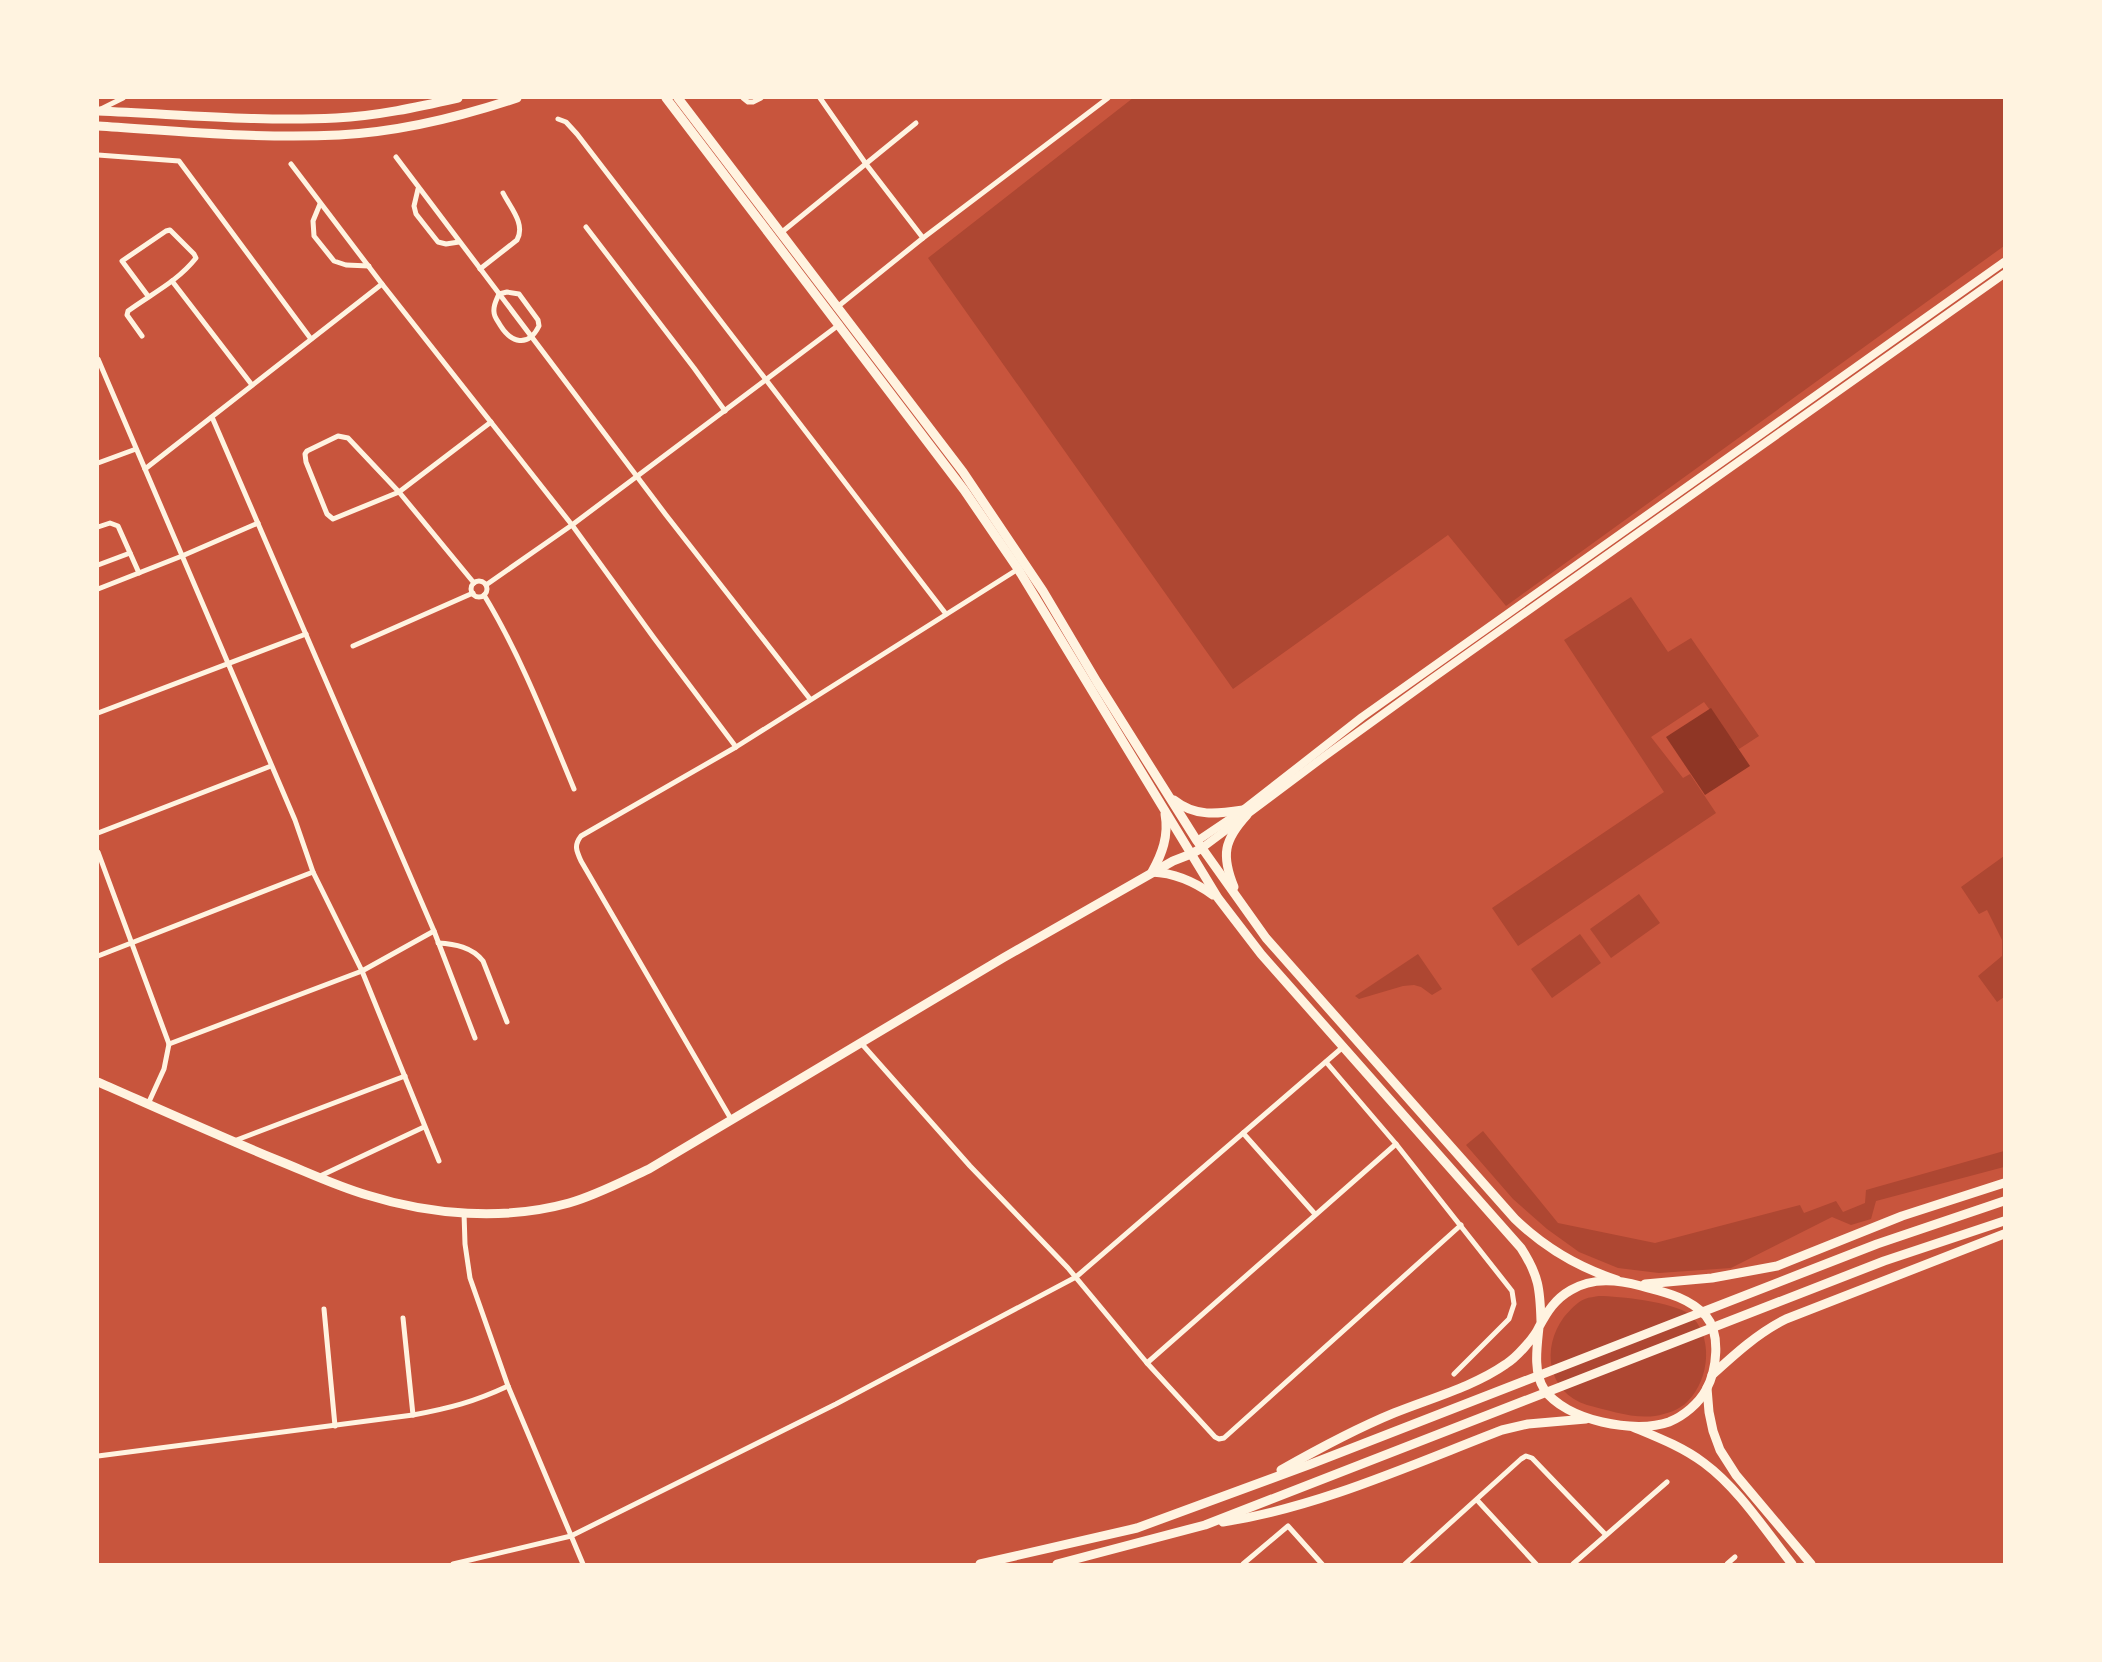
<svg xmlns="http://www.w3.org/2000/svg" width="2102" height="1662" font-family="'PT Sans',sans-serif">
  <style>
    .green { fill: #ae4732 }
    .water { fill: #8f3625 }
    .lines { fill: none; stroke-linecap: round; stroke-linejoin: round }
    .minor { stroke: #fff3e0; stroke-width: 5 }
    .secondary { stroke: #fff3e0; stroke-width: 8 }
    .primary { stroke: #fff3e0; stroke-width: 9 }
    .trunk { stroke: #fff3e0; stroke-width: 9 }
  </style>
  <rect width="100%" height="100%" fill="#c8553d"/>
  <!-- green -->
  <g class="green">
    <polygon points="1133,98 2004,98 2004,246 1506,606 1448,535 1233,689 928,258"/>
    <polygon points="1631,597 1668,652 1691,638 1759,736 1739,749 1704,702 1651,737 1683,778 1690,774 1716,813 1518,946 1492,908 1664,792 1564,640"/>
    <polygon points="2004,856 2004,997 1997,1002 1978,976 2002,956 2002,940 1987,910 1979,914 1961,887"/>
    <polygon points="1639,894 1660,923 1611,958 1590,929"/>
    <polygon points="1580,934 1601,963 1552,998 1531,969"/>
    <polygon points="1418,954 1442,989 1432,995 1421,987 1414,985 1403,986 1359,999 1355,996"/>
    <polygon points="1483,1131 1558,1223 1655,1243 1800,1205 1804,1213 1836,1201 1843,1212 1865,1203 1866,1190 2004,1151 2004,1167 1876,1201 1871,1219 1851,1225 1832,1217 1731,1268 1659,1273 1618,1268 1579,1252 1547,1229 1513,1199 1466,1145"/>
    <path d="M 1599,1296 C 1619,1296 1673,1302 1689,1314 C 1714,1335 1710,1379 1688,1401 C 1680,1410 1666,1414 1655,1416 C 1633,1419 1608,1410 1587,1405 C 1547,1392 1541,1348 1564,1317 C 1570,1310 1577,1302 1585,1299 C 1589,1297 1595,1297 1599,1296 Z"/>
  </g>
  <!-- water -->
  <polygon class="water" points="1711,708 1750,766 1705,795 1666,737"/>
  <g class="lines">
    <!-- minor -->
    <g class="minor">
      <polyline points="743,98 748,102 753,102 761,98"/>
      <polyline points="820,98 866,164 923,238"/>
      <polyline points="101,109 123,98"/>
      <polyline points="558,119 566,122 577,134 946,614"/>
      <polyline points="98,155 179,161 311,339"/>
      <polyline points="396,157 666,515 810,699"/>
      <polyline points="291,164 382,284 572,525 654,638 736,747"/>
      <polyline points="418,189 414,206 416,214 438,242 446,244 459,242"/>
      <polyline points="320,204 313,221 314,236 334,261 346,265 369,266"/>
      <polyline points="586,227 694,368 725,411"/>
      <polyline points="782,232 916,123"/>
      <path d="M 480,269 L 517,240 C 526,224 510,207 503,193"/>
      <polyline points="172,281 252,385"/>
      <path d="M 507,292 L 519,294 L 538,320 L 539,326 C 528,348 511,343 500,325 C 498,321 494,317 494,312 C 493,305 497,299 499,294 Z"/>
      <polyline points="836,308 923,238 1108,98"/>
      <path d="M 142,336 L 127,315 L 128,311 C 151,294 177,282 196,258 L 194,254 L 170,230 L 166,231 L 122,261 L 148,296"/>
      <polyline points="98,359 295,820 313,872 362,971 439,1161"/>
      <polyline points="212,417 434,931"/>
      <polyline points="98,463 136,449"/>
      <polyline points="145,469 382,284"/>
      <polyline points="98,527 110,523 118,526 139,573"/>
      <polyline points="98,565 130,553"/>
      <circle cx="479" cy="589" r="8"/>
      <polyline points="474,583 399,492 348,438 338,436 307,451 305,454 306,462 327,514 333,519 399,492 491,422"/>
      <polyline points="486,585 572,525 840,324"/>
      <polyline points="98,589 182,556 258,523"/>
      <path d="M 484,595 C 521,656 547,724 574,789"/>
      <polyline points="353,646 473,593"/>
      <polyline points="98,713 306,634"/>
      <polyline points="98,833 271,766"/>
      <polyline points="98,852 169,1044 164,1069 148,1104"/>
      <path d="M 438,943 C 455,944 472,947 483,961 L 507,1022"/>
      <polyline points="98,956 313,872"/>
      <polyline points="861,1043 970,1166 1068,1268 1147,1363 1215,1437 1219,1439 1224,1438 1461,1225"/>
      <polyline points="169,1044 362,971 434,931 475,1038"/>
      <polyline points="1326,1062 1396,1144 1512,1291 1514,1304 1509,1319 1454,1374"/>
      <path d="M 731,1119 L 581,861 C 576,850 574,845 581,836 L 736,747 L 1018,569"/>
      <polyline points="1243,1133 1315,1214"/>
      <polyline points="234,1141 405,1076"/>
      <polyline points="318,1177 424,1127"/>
      <polyline points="464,1213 465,1244 470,1278 508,1386 583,1564"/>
      <polyline points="324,1309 335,1426"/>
      <polyline points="403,1318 413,1415"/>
      <polyline points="1147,1363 1396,1144"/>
      <path d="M 98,1456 L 413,1415 C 450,1408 474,1402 508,1386"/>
      <polyline points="1477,1500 1536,1564"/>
      <polyline points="453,1564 571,1536 836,1404 1076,1277 1343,1047"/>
      <polyline points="1243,1564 1288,1526 1322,1564"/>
      <polyline points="1405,1564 1521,1459 1526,1456 1532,1458 1605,1534"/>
      <polyline points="1573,1564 1667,1482"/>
      <polyline points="1727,1564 1735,1557"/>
    </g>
    <!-- secondary -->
    <g class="secondary">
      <polyline points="1197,841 1243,810 1362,717 2004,262"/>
      <polyline points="1202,848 1325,756 1433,678 2004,274"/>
    </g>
    <!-- primary -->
    <g class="primary">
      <path d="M 98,111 C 176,114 257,122 336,118 C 377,116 418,107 458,98"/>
      <path d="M 98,126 C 178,131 259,139 339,135 C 399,132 460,117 517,98"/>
      <path d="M 98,1082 C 157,1108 217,1135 277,1160 C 307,1172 336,1186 367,1195 C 431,1215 504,1221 569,1203 C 597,1195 623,1181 649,1169 L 1003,958 L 1173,861 L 1191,854 L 1202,848"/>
    </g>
    <!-- trunk -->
    <g class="trunk">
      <path d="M 666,98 L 964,490 L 1018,569 L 1218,898 L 1261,954 L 1521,1248 C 1539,1276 1540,1289 1541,1321"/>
      <path d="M 678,98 L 963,472 L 1043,591 L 1097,682 L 1197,841 L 1266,938 L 1515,1219 C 1545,1248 1577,1267 1617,1280"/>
      <path d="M 1174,800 C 1195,817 1217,814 1243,810"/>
      <path d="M 1165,814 C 1169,836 1162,854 1152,872 C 1175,873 1195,882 1213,895"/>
      <path d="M 1234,887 C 1221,855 1224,840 1247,815"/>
      <polyline points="1645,1284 1712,1278 1777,1266 1902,1216 2004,1183"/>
      <path d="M 1712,1375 C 1735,1354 1758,1333 1786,1319 L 2004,1234"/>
      <polyline points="1707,1388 1709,1412 1713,1431 1720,1450 1736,1475 1811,1564"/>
      <path d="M 1633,1427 C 1657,1437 1683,1447 1704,1463 C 1739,1489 1765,1530 1792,1564"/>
      <path d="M 1281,1470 C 1318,1449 1355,1429 1394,1413 C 1431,1398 1473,1387 1506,1364 C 1516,1358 1534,1338 1539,1327 C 1547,1312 1555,1299 1571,1290 C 1593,1277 1618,1280 1641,1286 C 1664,1292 1689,1297 1706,1316 C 1721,1334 1717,1370 1706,1390 C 1699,1403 1684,1416 1669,1422 C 1636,1434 1565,1421 1544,1389 C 1533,1372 1537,1347 1539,1327"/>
      <path d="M 1223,1522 C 1319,1507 1411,1465 1502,1430 L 1528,1424 L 1586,1419"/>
      <polyline points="980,1564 1137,1528 1311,1464 1877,1244 2004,1201"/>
      <polyline points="1057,1564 1205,1525 1884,1261 2004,1221"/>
    </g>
  </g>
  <!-- border -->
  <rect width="2102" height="1662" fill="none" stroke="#fff3e0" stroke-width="198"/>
</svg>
